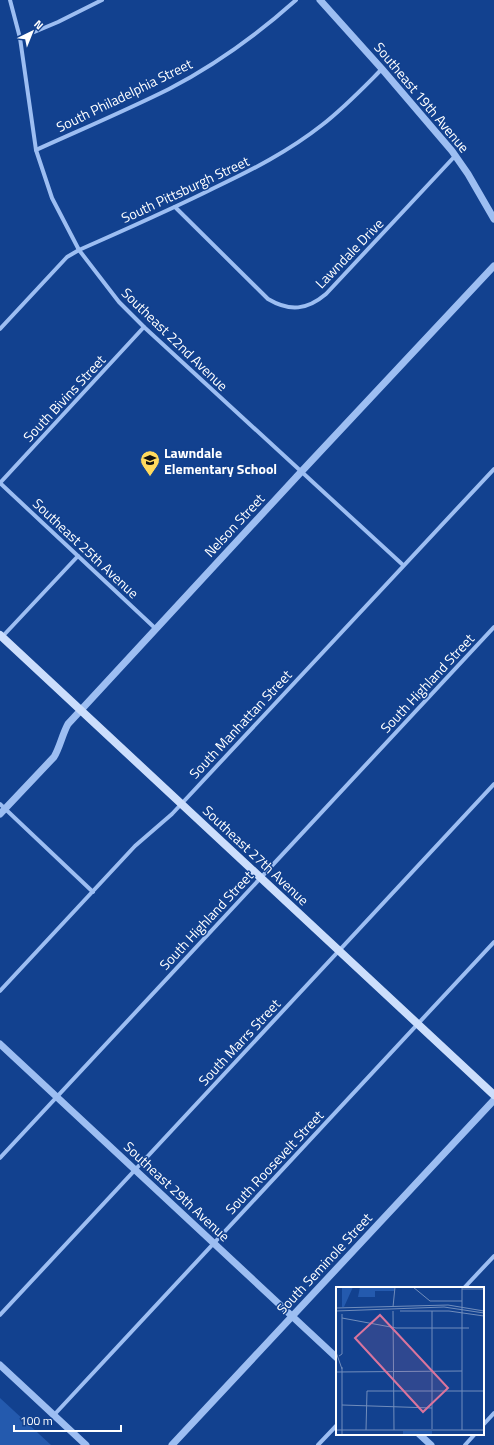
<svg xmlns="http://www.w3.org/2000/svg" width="494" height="1445" font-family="'Titillium Web',sans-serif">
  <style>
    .pitch { fill: #245aae }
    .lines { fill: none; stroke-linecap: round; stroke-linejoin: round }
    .minor { stroke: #9dbef2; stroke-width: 4 }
    .tertiary { stroke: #9dbef2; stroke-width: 7 }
    .secondary { stroke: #ccdefc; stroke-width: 8 }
    .labels { text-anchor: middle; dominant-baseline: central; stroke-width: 3; stroke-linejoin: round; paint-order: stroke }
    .street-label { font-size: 14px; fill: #fff; stroke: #12418f }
    .poi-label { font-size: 14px; font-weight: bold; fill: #fff; stroke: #12418f; text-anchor: start }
    .inset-road { fill: none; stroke: #718dbc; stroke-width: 1 }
    .view { fill: #da749d; fill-opacity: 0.15; stroke: #da749d; stroke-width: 2 }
    .inset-edge { fill: none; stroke: #fff; stroke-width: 2 }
  </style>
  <rect width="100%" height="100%" fill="#12418f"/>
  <!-- pitch -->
  <polygon class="pitch" points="0,1398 51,1445 0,1445"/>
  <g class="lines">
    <!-- minor -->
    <g class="minor">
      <polyline points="10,0 20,38 36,150 52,198 79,250 119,302 144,327 403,565"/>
      <polyline points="20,38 58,22 102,0"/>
      <path d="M 36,150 C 80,130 125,111 169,89 C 215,65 258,34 296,0"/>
      <path d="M 175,207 L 268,299 C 290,312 307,310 326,294 L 455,156"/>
      <path d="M 0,329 L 67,257 L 79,250 C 124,230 170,210 214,188 C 252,170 289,151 322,125 C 344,108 362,89 382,69"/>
      <polyline points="0,483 156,629"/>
      <polyline points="0,483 144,327"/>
      <polyline points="2,637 78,556"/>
      <polyline points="0,804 93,892"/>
      <polyline points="0,991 135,846 172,814 494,469"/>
      <polyline points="0,1158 494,627"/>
      <polyline points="464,1288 494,1256"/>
      <polyline points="0,1315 494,784"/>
      <polyline points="54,1415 494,942"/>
      <polyline points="483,1425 494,1413"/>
      <polyline points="318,1445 337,1425"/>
      <polyline points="465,1445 475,1434"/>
    </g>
    <!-- tertiary -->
    <g class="tertiary">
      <polyline points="320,0 382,69 452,151 468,174 494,219"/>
      <path d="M 0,814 L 54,757 C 60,747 62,735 68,724 L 301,472 L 494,266"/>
      <polyline points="0,1044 337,1358"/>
      <polyline points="0,1365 86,1445"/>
      <polyline points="419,1434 431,1445"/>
      <polyline points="172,1445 494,1100"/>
    </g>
    <!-- secondary -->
    <polyline class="secondary" points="0,635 494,1095"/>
  </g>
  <!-- icons -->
  <defs>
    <g id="school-pin" transform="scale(1)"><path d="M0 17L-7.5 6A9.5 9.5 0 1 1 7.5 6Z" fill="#ffda5e" stroke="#12418f"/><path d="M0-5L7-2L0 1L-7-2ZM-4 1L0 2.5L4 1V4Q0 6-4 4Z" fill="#111"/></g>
  </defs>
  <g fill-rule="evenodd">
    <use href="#school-pin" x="150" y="460"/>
  </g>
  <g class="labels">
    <!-- street labels -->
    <g class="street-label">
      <text transform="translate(124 95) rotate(-26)">South Philadelphia Street</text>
      <text transform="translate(422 97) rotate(50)">Southeast 19th Avenue</text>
      <text transform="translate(185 189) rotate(-25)">South Pittsburgh Street</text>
      <text transform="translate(349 253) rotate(-46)">Lawndale Drive</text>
      <text transform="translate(175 339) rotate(44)">Southeast 22nd Avenue</text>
      <text transform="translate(64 398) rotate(-47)">South Bivins Street</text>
      <text transform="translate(234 525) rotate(-47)">Nelson Street</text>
      <text transform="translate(86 548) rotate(43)">Southeast 25th Avenue</text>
      <text transform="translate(427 683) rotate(-47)">South Highland Street</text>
      <text transform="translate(240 724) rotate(-47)">South Manhattan Street</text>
      <text transform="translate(256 855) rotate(43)">Southeast 27th Avenue</text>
      <text transform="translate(206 920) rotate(-47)">South Highland Street</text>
      <text transform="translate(239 1042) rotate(-47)">South Marrs Street</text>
      <text transform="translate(274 1162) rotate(-47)">South Roosevelt Street</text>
      <text transform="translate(177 1191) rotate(43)">Southeast 29th Avenue</text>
      <text transform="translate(324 1263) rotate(-47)">South Seminole Street</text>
    </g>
    <!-- poi labels -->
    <g class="poi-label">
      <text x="164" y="452">Lawndale<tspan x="164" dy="16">Elementary School</tspan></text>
    </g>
  </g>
  <!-- overview -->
  <g transform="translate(336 1287)">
    <rect width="148" height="148" fill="#12418f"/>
    <path d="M 6,0 L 17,0 L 8,20 L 6,20 ZM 24,0 L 58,0 L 58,4 L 39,4 L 39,10 L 22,10 Z" fill="#245aae"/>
    <path d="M 67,144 L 96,144 L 96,148 L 67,148 Z" fill="#245aae"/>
    <path class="inset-road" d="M 77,0 L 94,14 L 126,14M 126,2 L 148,2M 57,20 L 59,0M 0,21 L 112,18 L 148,24M 0,24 L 108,20 L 148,26M 57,24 L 58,143M 64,24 L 113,24 L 148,29M 96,24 L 96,142M 6,31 L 60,41 L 133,41M 0,65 L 6,82M 3,69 L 6,67 L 6,27M 6,80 L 6,148M 0,85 L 126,84M 6,118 L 96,121M 0,143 L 148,143M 30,143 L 31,104 L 148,104M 126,143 L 126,0"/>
    <path class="view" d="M 44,28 L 112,101 L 87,125 L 19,51 Z"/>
    <rect width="148" height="148" class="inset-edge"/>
  </g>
  <!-- north arrow -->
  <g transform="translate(32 32) rotate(43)" stroke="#12418f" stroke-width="3" paint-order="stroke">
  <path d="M0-3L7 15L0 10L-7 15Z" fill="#ffffff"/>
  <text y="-6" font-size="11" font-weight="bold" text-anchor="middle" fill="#ffffff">N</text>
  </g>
  <!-- scale -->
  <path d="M14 1425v6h107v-6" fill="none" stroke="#ffffff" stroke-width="2"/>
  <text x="20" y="1425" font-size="12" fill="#ffffff" stroke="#12418f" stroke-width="3" paint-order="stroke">100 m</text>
</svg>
